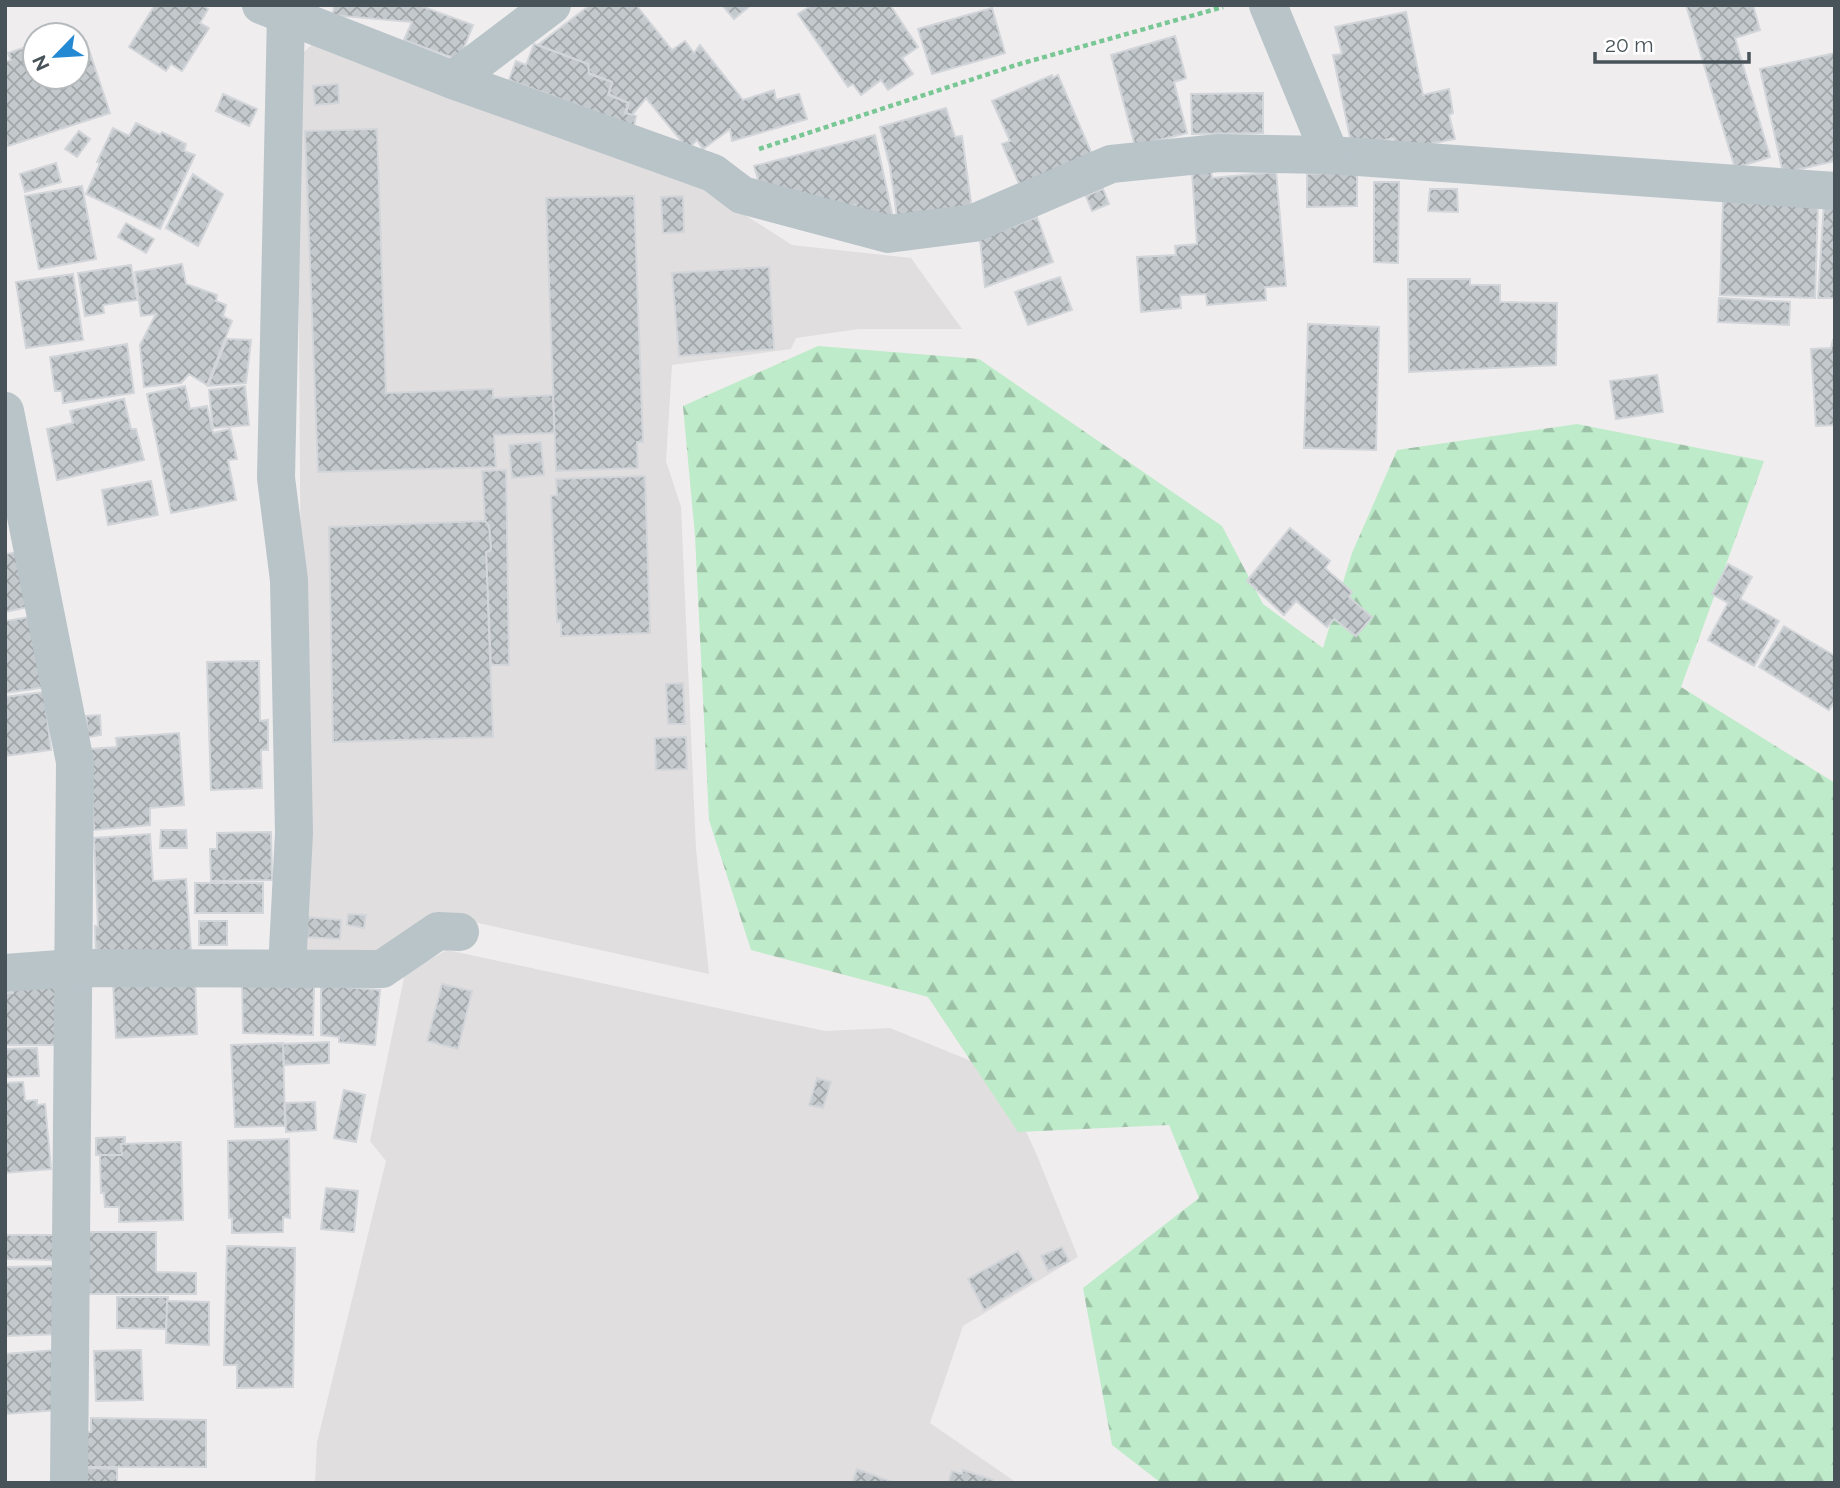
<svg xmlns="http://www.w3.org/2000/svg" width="1840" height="1488" font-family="Raleway,sans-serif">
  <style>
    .education { fill: #e1dedf }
    .forest { fill: url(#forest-firs) }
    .building { fill: url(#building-cross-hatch); stroke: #d2d5d9; stroke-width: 2 }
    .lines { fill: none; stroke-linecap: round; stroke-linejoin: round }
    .path { stroke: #78c795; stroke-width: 4.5; stroke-dasharray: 5 3.5; stroke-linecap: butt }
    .minor { stroke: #b9c4c9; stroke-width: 38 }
  </style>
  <defs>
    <pattern id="forest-firs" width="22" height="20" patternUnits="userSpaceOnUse" patternTransform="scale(1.75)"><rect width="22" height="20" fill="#beebc9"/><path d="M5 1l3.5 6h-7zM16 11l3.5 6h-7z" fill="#9cc1a6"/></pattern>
    <pattern id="building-cross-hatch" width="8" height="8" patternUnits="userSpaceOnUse" patternTransform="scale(1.75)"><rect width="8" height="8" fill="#c4c9cd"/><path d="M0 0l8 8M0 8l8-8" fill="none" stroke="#a1a6a9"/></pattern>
  </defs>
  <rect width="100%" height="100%" fill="#f0edee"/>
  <!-- education -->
  <g class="education">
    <polygon points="314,43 689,179 792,245 911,258 962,329 859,329 796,338 791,349 672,365 666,461 681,507 696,849 709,974 437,914 379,956 301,952 302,752 297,58"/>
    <polygon points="447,950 825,1031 890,1028 998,1072 1036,1153 1078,1257 963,1326 930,1423 1017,1483 315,1483 317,1442 386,1161 370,1141 405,973"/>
  </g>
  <!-- forest -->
  <polygon class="forest" points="818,346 979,359 1222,526 1263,604 1323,648 1352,553 1397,450 1577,424 1764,461 1681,687 1835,783 1835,1483 1161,1483 1112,1445 1083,1288 1199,1198 1169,1125 1018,1132 928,997 751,950 709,820 695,536 683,406"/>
  <!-- building -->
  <g class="building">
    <polygon points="155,5 201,5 208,9 200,23 209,28 182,71 171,64 166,71 129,47"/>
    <polygon points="334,5 418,5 473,25 459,60 404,40 412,22 333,15"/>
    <polygon points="590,5 636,5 672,50 685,41 694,53 700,45 743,100 774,90 776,100 799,94 807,119 732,141 730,129 703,149 697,140 688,149 646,98 632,115 626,113 629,103 609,94 612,82 589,73 588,64 538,45"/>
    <polygon points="722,5 751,5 734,19"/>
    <polygon points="812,5 890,5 918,47 902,58 913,74 888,90 881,80 861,95 853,84 848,87 798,14"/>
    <polygon points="1686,5 1753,5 1760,30 1735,38 1770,157 1735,168"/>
    <polygon points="992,8 1005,53 932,74 918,29"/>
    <polygon points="1406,12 1423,95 1449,89 1453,113 1449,115 1455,139 1396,150 1394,138 1352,147 1333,55 1342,54 1335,27"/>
    <polygon points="1175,36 1186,78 1174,82 1187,133 1135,146 1111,55"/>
    <polygon points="86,41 110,113 8,146 5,137 5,62 11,60 8,53 35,44 35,77 77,77 77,44"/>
    <polygon points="534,44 588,64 589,74 612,82 608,95 628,103 625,113 636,116 634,126 509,80 516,61 526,65"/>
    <polygon points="1835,53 1835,161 1783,173 1760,69"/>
    <polygon points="1052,75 1053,78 1058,75 1097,166 1025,198 1002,144 1010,141 992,101"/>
    <polygon points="338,84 339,103 315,105 313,86"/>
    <polygon points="1263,93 1263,133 1192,134 1191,94"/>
    <polygon points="223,94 257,109 249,126 216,111"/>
    <polygon points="946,108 955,137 962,136 974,225 900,238 890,167 880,127"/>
    <polygon points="136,123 160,135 162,132 186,144 184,151 195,155 160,229 86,194 100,163 97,162 113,128 129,136"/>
    <polygon points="377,129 386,393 493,389 493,398 553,395 555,433 494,435 496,467 318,472 305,131"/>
    <polygon points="79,131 90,139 77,157 65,149"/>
    <polygon points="875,135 895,227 862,234 855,205 801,217 762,192 754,166"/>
    <polygon points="56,163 61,182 25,192 20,174"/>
    <polygon points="1211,171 1212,178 1276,172 1286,286 1265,287 1266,300 1207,305 1206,294 1180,295 1181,308 1141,312 1137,257 1176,255 1175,246 1197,244 1192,172"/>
    <polygon points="1357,172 1357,206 1307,207 1307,174"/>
    <polygon points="193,174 223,194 198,246 166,228"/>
    <polygon points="1374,182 1399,182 1398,263 1374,262"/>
    <polygon points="82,186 96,259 39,269 25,196"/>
    <polygon points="1103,189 1109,204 1092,211 1086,196"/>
    <polygon points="1430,189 1457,189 1458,212 1428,211"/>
    <polygon points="634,196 643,442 637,442 638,468 556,471 546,198"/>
    <polygon points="683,196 684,232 663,233 661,197"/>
    <polygon points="1723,200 1818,203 1815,298 1720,295"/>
    <polygon points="1824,203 1835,203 1835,298 1818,298"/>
    <polygon points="1037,217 1053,262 985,287 980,239"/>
    <polygon points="126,223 154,239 146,253 118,237"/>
    <polygon points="182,264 186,284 217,295 216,301 226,305 223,316 232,321 207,385 189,374 181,383 144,387 140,345 156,314 141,316 135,272"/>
    <polygon points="131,265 137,300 103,305 104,313 85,316 78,273"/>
    <polygon points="769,267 774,349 679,356 672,273"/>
    <polygon points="73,274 83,340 26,348 16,282"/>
    <polygon points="1060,277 1072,310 1028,325 1015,292"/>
    <polygon points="1408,279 1470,279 1470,285 1500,285 1500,302 1557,303 1556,365 1409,372"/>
    <polygon points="1719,298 1790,302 1789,325 1718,322"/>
    <polygon points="1308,324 1379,327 1376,450 1304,448"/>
    <polygon points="227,339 251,340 246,383 208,386"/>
    <polygon points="1833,340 1835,340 1835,425 1816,426 1811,349 1831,348"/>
    <polygon points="127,344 134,393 63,403 62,391 55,391 50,357"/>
    <polygon points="1657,375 1663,412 1616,419 1610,381"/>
    <polygon points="185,386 190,409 207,406 213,433 230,429 237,459 228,460 236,500 171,513 147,394"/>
    <polygon points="245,386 249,425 213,428 209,390"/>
    <polygon points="124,399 131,429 136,429 144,460 57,480 47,429 73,423 70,411"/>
    <polygon points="541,442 544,475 512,478 509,445"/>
    <polygon points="506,470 509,665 491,665 486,552 491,550 489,526 485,521 482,471"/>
    <polygon points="645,476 650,633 561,636 561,621 557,622 551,496 557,495 556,479"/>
    <polygon points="151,481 158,515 108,525 102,490"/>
    <polygon points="485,521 489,526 491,550 486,552 493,737 333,742 329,527"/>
    <polygon points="1290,528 1330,561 1325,568 1352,592 1349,597 1372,617 1356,636 1334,619 1327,627 1296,601 1284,615 1247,581"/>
    <polygon points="26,551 37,605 5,612 5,554"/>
    <polygon points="1728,564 1752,577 1740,599 1779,621 1754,666 1708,640 1728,603 1712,594"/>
    <polygon points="37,616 47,687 5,693 5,621"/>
    <polygon points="1784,626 1835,656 1835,700 1829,710 1759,667"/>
    <polygon points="259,661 260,721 268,720 268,750 261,750 262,788 211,790 207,662"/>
    <polygon points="683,683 685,724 668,724 666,684"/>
    <polygon points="44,692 51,750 5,756 5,697"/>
    <polygon points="100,715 101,735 88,737 86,716"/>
    <polygon points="179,733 184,805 150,808 150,825 94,830 90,749 117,747 116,738"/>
    <polygon points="686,737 687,769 656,770 655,738"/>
    <polygon points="161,830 186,830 187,848 160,848"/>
    <polygon points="271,832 272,880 211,881 210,849 217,849 217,833"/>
    <polygon points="150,834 153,881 186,879 191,951 96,956 95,926 98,926 94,838"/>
    <rect x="195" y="883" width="68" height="30"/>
    <polygon points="348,914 366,915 364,928 347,925"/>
    <polygon points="305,917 341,920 340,939 303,937"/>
    <rect x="199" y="921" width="28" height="24"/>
    <polygon points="195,976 197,1034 116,1038 113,983"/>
    <polygon points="242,980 314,985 313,1035 243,1033"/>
    <polygon points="442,984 472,991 458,1049 427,1041"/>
    <polygon points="14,985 60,985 60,1045 5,1045 5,993 13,993"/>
    <polygon points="321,985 380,990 375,1045 339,1042 339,1037 321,1035"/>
    <polygon points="329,1042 329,1063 284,1065 283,1044"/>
    <polygon points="283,1043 285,1126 235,1127 231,1045"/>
    <polygon points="37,1048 39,1076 5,1077 5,1049"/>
    <polygon points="817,1078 831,1082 823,1108 809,1105"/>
    <polygon points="23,1082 25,1101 37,1100 37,1105 45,1104 51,1169 5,1173 5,1083"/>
    <polygon points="344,1090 365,1095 356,1142 334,1138"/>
    <polygon points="315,1102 316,1130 286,1132 285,1103"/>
    <polygon points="125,1137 125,1144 121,1144 122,1155 96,1155 96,1138"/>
    <polygon points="289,1139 290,1218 283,1217 283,1232 232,1233 232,1218 229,1218 228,1141"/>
    <polygon points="181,1142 183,1220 119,1222 119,1207 105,1207 104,1193 101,1193 100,1155 122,1155 121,1144"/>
    <polygon points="326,1188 358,1191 354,1232 321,1229"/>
    <polygon points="88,1232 156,1232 156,1272 196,1273 196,1294 88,1294"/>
    <polygon points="5,1235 61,1235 61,1260 5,1259"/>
    <polygon points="227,1246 295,1248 293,1387 237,1388 237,1365 224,1365"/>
    <polygon points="1062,1247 1069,1261 1048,1271 1041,1256"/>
    <polygon points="1018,1251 1034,1280 984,1310 968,1279"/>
    <polygon points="58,1266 60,1334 5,1336 5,1267"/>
    <polygon points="117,1297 168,1297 166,1329 117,1328"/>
    <polygon points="167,1301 209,1302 209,1345 166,1343"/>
    <polygon points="56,1350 58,1410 5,1414 5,1354"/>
    <polygon points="141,1350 143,1400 96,1401 94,1351"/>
    <polygon points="91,1418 206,1420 206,1467 84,1467 84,1433 91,1432"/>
    <polygon points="85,1468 117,1469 117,1483 84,1483"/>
    <polygon points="857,1469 895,1483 852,1483"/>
    <polygon points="963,1470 993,1480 992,1483 948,1483 952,1471 962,1474"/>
  </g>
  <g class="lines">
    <!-- path -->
    <polyline class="path" points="759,149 1016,65 1223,7"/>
    <!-- minor -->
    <g class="minor">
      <polyline points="261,5 453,80 713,173 742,195 888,234 974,223 1111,164 1219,153 1330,155 1835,191"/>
      <polyline points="1268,5 1330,155"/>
      <polyline points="286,14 276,478 289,580 294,833 287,969"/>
      <polyline points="453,80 552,5"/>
      <polyline points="5,411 75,762 69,1483"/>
      <polyline points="5,973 73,968 382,969 438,931 460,932"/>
    </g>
  </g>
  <!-- border -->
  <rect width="1840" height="1488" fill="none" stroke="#475359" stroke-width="14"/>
  <!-- north arrow -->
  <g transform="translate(56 56) rotate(245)"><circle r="33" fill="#ffffff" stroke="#b5babd" stroke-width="2"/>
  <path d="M0-5L12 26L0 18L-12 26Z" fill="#2489d3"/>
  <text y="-10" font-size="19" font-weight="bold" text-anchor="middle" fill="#475359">N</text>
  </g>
  <!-- scale -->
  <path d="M1595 52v10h154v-10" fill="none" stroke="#475359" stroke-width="3.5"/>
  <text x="1605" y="52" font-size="21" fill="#475359" stroke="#ffffff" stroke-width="5" paint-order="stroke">20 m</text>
</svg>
